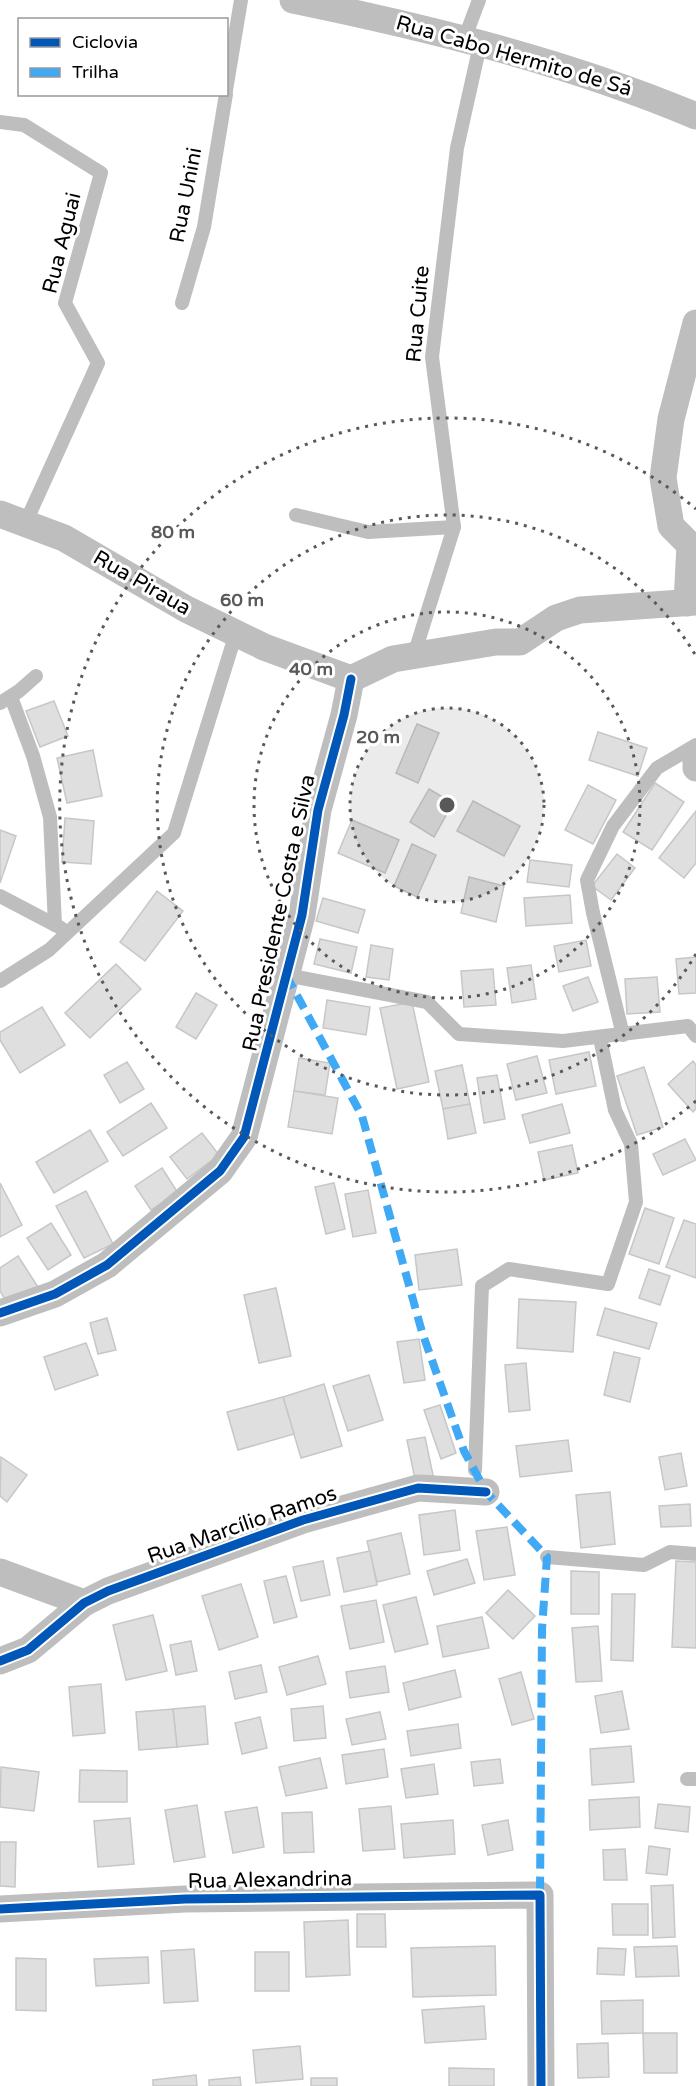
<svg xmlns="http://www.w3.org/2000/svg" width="696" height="2086" font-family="'Varela Round',sans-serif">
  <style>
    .building { fill: #dfdfdf; stroke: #c7c7c7; stroke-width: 1.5 }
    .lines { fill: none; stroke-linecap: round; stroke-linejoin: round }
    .lane { stroke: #bebebe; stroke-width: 14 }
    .street { stroke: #bebebe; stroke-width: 27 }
    .quiet { stroke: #3fa9f5; stroke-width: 8; stroke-dasharray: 15 8; stroke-linecap: butt }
    .cycleway-casing { stroke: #fff; stroke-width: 13 }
    .cycleway { stroke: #0057b8; stroke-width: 9 }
    .ring { fill: none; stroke: #595959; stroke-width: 3; stroke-dasharray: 3 6 }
    .labels { text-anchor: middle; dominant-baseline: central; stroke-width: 6; stroke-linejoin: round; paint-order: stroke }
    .street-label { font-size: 21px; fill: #000; stroke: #fff }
    .centre { fill: #595959; stroke: #fff; stroke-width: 3 }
    .ring-label { font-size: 18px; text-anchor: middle; font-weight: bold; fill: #595959; stroke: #fff; stroke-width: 6; stroke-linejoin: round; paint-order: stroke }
  </style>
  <rect width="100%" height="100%" fill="#fff"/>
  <!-- building -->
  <g class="building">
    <polygon points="54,701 68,736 40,747 26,711"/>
    <polygon points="417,724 439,733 418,783 396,773"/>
    <polygon points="598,732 647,748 638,776 589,760"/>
    <polygon points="93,750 102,796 67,803 57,758"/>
    <polygon points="655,783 684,802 652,850 623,832"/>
    <polygon points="588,785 616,800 593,844 565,830"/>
    <polygon points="429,789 453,803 434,837 410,822"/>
    <polygon points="473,801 520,826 504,856 457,831"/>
    <polygon points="696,811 696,863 684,878 659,858"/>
    <polygon points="65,818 94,821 91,864 62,862"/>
    <polygon points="352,820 399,840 385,873 338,853"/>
    <polygon points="0,830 16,836 0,883"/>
    <polygon points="412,844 436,855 417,897 394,886"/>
    <polygon points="617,854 635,868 611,900 592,886"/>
    <polygon points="530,860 572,865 569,887 527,882"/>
    <polygon points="469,877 504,886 496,922 461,913"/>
    <polygon points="157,891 183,911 145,961 120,942"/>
    <polygon points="570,895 572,923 526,926 524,898"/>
    <polygon points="323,898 365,910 358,933 316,921"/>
    <polygon points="320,939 357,947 351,973 314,964"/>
    <polygon points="586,940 591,966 559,972 554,946"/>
    <polygon points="371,945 393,949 389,980 366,977"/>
    <polygon points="696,957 696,993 679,994 676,959"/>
    <polygon points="116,964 141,989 90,1038 65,1013"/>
    <polygon points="531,965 536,999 512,1003 507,968"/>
    <polygon points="493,969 496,1005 464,1007 461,971"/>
    <polygon points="588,977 598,1002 573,1011 563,986"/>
    <polygon points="657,977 660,1012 627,1014 625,979"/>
    <polygon points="196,993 217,1005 196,1039 176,1027"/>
    <polygon points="327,1000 370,1007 366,1035 323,1028"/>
    <polygon points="412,1002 429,1082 397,1089 380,1008"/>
    <polygon points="42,1007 65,1045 20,1073 0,1040 0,1032"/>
    <polygon points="589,1052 596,1086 556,1094 549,1060"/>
    <polygon points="537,1056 547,1093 516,1100 507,1064"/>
    <polygon points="299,1058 330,1063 325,1095 294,1091"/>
    <polygon points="693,1061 696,1065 696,1109 693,1112 668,1084"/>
    <polygon points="127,1062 144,1089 120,1103 104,1075"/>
    <polygon points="462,1065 470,1104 443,1109 435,1071"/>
    <polygon points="644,1067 663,1127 637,1135 617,1076"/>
    <polygon points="497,1075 505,1119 484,1123 477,1078"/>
    <polygon points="294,1091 338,1098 332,1134 288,1127"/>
    <polygon points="151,1103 167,1128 123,1156 107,1132"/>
    <polygon points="470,1104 476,1133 448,1139 443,1109"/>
    <polygon points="562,1104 570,1133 530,1143 522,1115"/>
    <polygon points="90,1130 108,1161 54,1193 36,1162"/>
    <polygon points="202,1133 219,1155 187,1179 170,1157"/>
    <polygon points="685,1139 696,1160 663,1175 653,1154"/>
    <polygon points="572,1145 578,1173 544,1180 538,1152"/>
    <polygon points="162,1168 178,1193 151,1210 135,1186"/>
    <polygon points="0,1183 22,1225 0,1237"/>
    <polygon points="334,1183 345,1229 326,1234 315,1187"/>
    <polygon points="368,1190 376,1233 353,1237 345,1194"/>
    <polygon points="86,1191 113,1244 84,1258 56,1206"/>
    <polygon points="645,1208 674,1218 659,1264 629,1254"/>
    <polygon points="684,1220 696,1224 696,1278 666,1267"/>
    <polygon points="51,1223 71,1255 48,1270 27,1238"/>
    <polygon points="457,1249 462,1285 419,1290 415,1255"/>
    <polygon points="18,1256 38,1287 9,1306 0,1291 0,1268"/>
    <polygon points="649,1269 670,1276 660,1305 639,1298"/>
    <polygon points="276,1288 291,1356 259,1363 244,1295"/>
    <polygon points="519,1299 576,1302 573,1352 517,1348"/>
    <polygon points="605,1308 657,1323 649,1349 597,1335"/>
    <polygon points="107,1318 116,1350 98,1354 90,1323"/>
    <polygon points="419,1339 425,1380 404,1383 397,1342"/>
    <polygon points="86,1343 98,1375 55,1390 44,1357"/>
    <polygon points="614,1352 640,1358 630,1402 604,1395"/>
    <polygon points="526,1363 530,1410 509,1412 505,1365"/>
    <polygon points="369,1375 383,1420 348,1431 333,1386"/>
    <polygon points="324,1384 342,1446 301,1458 283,1397"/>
    <polygon points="283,1397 294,1434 238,1450 227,1412"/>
    <polygon points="440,1405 456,1453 441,1459 424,1410"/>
    <polygon points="425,1437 434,1480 416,1484 407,1440"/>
    <polygon points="568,1440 572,1471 520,1477 516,1446"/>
    <polygon points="681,1453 687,1486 665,1490 659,1457"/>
    <polygon points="1,1457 27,1475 7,1502 0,1496"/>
    <polygon points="610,1492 615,1544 581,1548 576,1495"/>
    <polygon points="690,1504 691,1526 661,1527 659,1506"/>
    <polygon points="455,1510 460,1550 424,1555 419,1515"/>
    <polygon points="507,1527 515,1575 484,1580 476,1531"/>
    <polygon points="401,1533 410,1574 377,1582 367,1541"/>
    <polygon points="370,1551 377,1585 344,1592 337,1558"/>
    <polygon points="467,1559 475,1583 434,1595 427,1571"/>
    <polygon points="323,1561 330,1595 301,1601 293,1567"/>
    <polygon points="676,1561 696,1562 696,1648 672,1647"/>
    <polygon points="571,1571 599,1572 599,1614 571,1614"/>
    <polygon points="286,1576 297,1617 274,1623 264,1581"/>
    <polygon points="241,1584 258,1637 219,1650 202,1596"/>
    <polygon points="508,1590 535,1616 513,1639 486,1613"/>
    <polygon points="612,1594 635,1594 633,1661 611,1660"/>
    <polygon points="416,1597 428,1644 395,1652 383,1605"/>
    <polygon points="376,1600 384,1642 350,1649 341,1606"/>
    <polygon points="153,1615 167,1671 126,1680 113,1625"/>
    <polygon points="482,1617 489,1648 443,1657 437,1626"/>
    <polygon points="598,1626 602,1681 576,1682 572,1628"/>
    <polygon points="191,1641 197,1671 176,1675 170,1645"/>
    <polygon points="318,1656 326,1684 287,1695 279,1667"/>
    <polygon points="261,1665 267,1692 235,1699 229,1672"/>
    <polygon points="385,1666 389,1692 350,1698 346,1672"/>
    <polygon points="455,1670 461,1697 409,1710 403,1683"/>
    <polygon points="521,1672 534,1719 512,1725 499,1679"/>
    <polygon points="101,1684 105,1733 73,1736 69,1687"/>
    <polygon points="622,1691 629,1729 601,1733 595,1696"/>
    <polygon points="205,1706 208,1744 177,1747 173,1709"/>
    <polygon points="323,1706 326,1738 294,1741 291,1709"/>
    <polygon points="173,1709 177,1747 139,1750 136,1712"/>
    <polygon points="380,1712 386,1739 352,1745 346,1719"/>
    <polygon points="260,1717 267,1748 242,1754 235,1723"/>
    <polygon points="458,1724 461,1748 411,1756 407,1731"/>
    <polygon points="631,1746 634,1782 592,1785 590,1749"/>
    <polygon points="384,1749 388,1777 346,1784 342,1755"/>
    <polygon points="320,1758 327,1788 286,1796 279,1767"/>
    <polygon points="500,1759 503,1783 474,1786 471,1762"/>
    <polygon points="434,1764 438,1794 406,1798 401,1769"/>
    <polygon points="1,1767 39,1772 34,1811 0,1807"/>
    <polygon points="80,1770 127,1771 127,1802 79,1802"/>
    <polygon points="639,1797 640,1827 590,1830 589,1800"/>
    <polygon points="658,1804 690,1807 688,1832 655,1828"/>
    <polygon points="197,1805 205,1857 174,1862 165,1810"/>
    <polygon points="391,1806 395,1849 363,1851 359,1809"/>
    <polygon points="257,1807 264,1847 233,1853 225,1812"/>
    <polygon points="312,1812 314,1852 284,1853 282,1813"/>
    <polygon points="130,1818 134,1864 98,1867 94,1821"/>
    <polygon points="453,1820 455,1854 404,1858 401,1824"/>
    <polygon points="508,1820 513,1850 488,1855 482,1825"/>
    <polygon points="0,1842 16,1842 15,1887 0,1886"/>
    <polygon points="649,1846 670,1849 667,1875 646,1873"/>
    <polygon points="625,1849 627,1880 604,1880 603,1850"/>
    <polygon points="673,1885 675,1937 653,1938 651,1886"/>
    <polygon points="612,1904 648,1904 648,1935 613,1935"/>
    <polygon points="357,1914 385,1914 386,1947 357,1947"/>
    <polygon points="348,1920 350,1975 306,1977 304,1922"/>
    <polygon points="495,1946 496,1995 413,1997 411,1948"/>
    <polygon points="677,1946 679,1976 636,1977 634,1947"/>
    <polygon points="598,1948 626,1949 624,1975 597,1974"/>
    <polygon points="194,1949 198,2001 164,2003 161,1951"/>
    <rect x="255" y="1952" width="34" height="39"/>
    <polygon points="148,1957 149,1983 96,1986 94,1959"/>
    <polygon points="16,1958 46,1959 46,2011 16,2010"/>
    <polygon points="643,2000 643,2033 602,2034 601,2001"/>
    <polygon points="484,2006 486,2039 425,2043 422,2010"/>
    <polygon points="643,2033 677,2033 677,2073 644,2073"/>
    <polygon points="608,2043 609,2077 578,2078 577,2044"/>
    <polygon points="300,2046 303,2079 256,2083 253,2050"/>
    <polygon points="449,2068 494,2069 494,2086 449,2086"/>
    <polygon points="196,2075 197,2086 153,2086 153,2080"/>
    <polygon points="240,2077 241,2086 209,2086 209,2080"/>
    <rect x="311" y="2078" width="26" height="8"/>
  </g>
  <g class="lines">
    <!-- lane -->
    <g class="lane">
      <polyline points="464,40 479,0"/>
      <polyline points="226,90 241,0"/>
      <polyline points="0,122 24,125 101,173 65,303 98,363 25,524"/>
      <polyline points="182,303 204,227 226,94"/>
      <polyline points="296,515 368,532 454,527"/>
      <polyline points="414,655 454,527 432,357 457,148 480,45"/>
      <polyline points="11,697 33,756 50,817 55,925"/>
      <polyline points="0,703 19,691 36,676"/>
      <polyline points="0,896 61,928"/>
      <polyline points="286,975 427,1002 459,1034 563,1041 688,1026 696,1036"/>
      <polyline points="0,981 49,950 174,833 236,633"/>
      <polyline points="623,1035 593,913 587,880 613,826 657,768 696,745"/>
      <polyline points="475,1470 482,1286 509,1269 608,1284 636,1202 631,1144 615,1110 600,1038"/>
      <polyline points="547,1557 644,1565 670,1552 696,1554"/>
      <polyline points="687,1779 696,1779"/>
    </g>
    <!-- street -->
    <g class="street">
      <path d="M 293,0 C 429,28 568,62 696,116"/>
      <polyline points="0,514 64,538 186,609 264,647 351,679"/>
      <polyline points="687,603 690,545 671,526 663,478 671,419 696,323"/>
      <polyline points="351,679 393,659 496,642 520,642 556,618 580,610 696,602"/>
      <polyline points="696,758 696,768"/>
      <polyline points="0,1313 55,1294 107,1265 220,1171 244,1137 302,915 318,810 344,715 351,679"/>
      <polyline points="0,1572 84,1603"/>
      <polyline points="0,1661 28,1650 84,1603 108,1591 303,1520 418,1488 486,1492"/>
      <polyline points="0,1909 185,1899 540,1895 541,2086"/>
    </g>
    <!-- quiet -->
    <polyline class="quiet" points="286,975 362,1116 422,1332 464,1451 486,1492 547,1557 542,1629 540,1895"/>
    <!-- cycleway casing -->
    <g class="cycleway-casing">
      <g id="cycleway">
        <polyline points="0,1313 55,1294 107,1265 220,1171 244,1137 302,915 318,810 344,715 351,679"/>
        <polyline points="0,1661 28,1650 84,1603 108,1591 303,1520 418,1488 486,1492"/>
        <polyline points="0,1909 185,1899 540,1895 541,2086"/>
      </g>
    </g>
    <!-- cycleway -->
    <use href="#cycleway" class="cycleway"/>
  </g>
  <!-- distance rings -->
  <circle cx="447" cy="805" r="97" fill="#595959" fill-opacity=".12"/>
  <g class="ring">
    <circle cx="447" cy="805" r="97"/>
    <circle cx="447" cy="805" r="193"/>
    <path d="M696 954A290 290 0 1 1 696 656"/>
    <path d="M696 1101A387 387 0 1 1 696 509"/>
  </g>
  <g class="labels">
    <!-- street labels -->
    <g class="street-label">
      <text transform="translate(514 56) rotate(16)">Rua Cabo Hermito de Sá</text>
      <text transform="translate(186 195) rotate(-79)">Rua Unini</text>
      <text transform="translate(62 243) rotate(-76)">Rua Aguai</text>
      <text transform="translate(418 314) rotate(-85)">Rua Cuite</text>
      <text transform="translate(142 583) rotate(30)">Rua Piraua</text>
      <text transform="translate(279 913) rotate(-78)">Rua Presidente Costa e Silva</text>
      <text transform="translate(242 1525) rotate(-19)">Rua Marcílio Ramos</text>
      <text transform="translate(270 1880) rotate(-1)">Rua Alexandrina</text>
    </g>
  </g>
  <circle cx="447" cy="805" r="9" class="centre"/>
  <g class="ring-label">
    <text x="173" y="538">80 m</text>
    <text x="242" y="606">60 m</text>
    <text x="311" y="675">40 m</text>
    <text x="378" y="743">20 m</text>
  </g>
  <!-- legend -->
  <rect x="18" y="18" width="210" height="78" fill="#ffffff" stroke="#999999" stroke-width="1.5"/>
  <rect x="30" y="38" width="30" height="9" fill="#0057b8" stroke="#999999" stroke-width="1.5"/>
  <text x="72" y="48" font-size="18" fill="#000000">Ciclovia</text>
  <rect x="30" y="68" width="30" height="9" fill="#3fa9f5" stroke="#999999" stroke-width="1.5"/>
  <text x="72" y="78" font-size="18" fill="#000000">Trilha</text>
</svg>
